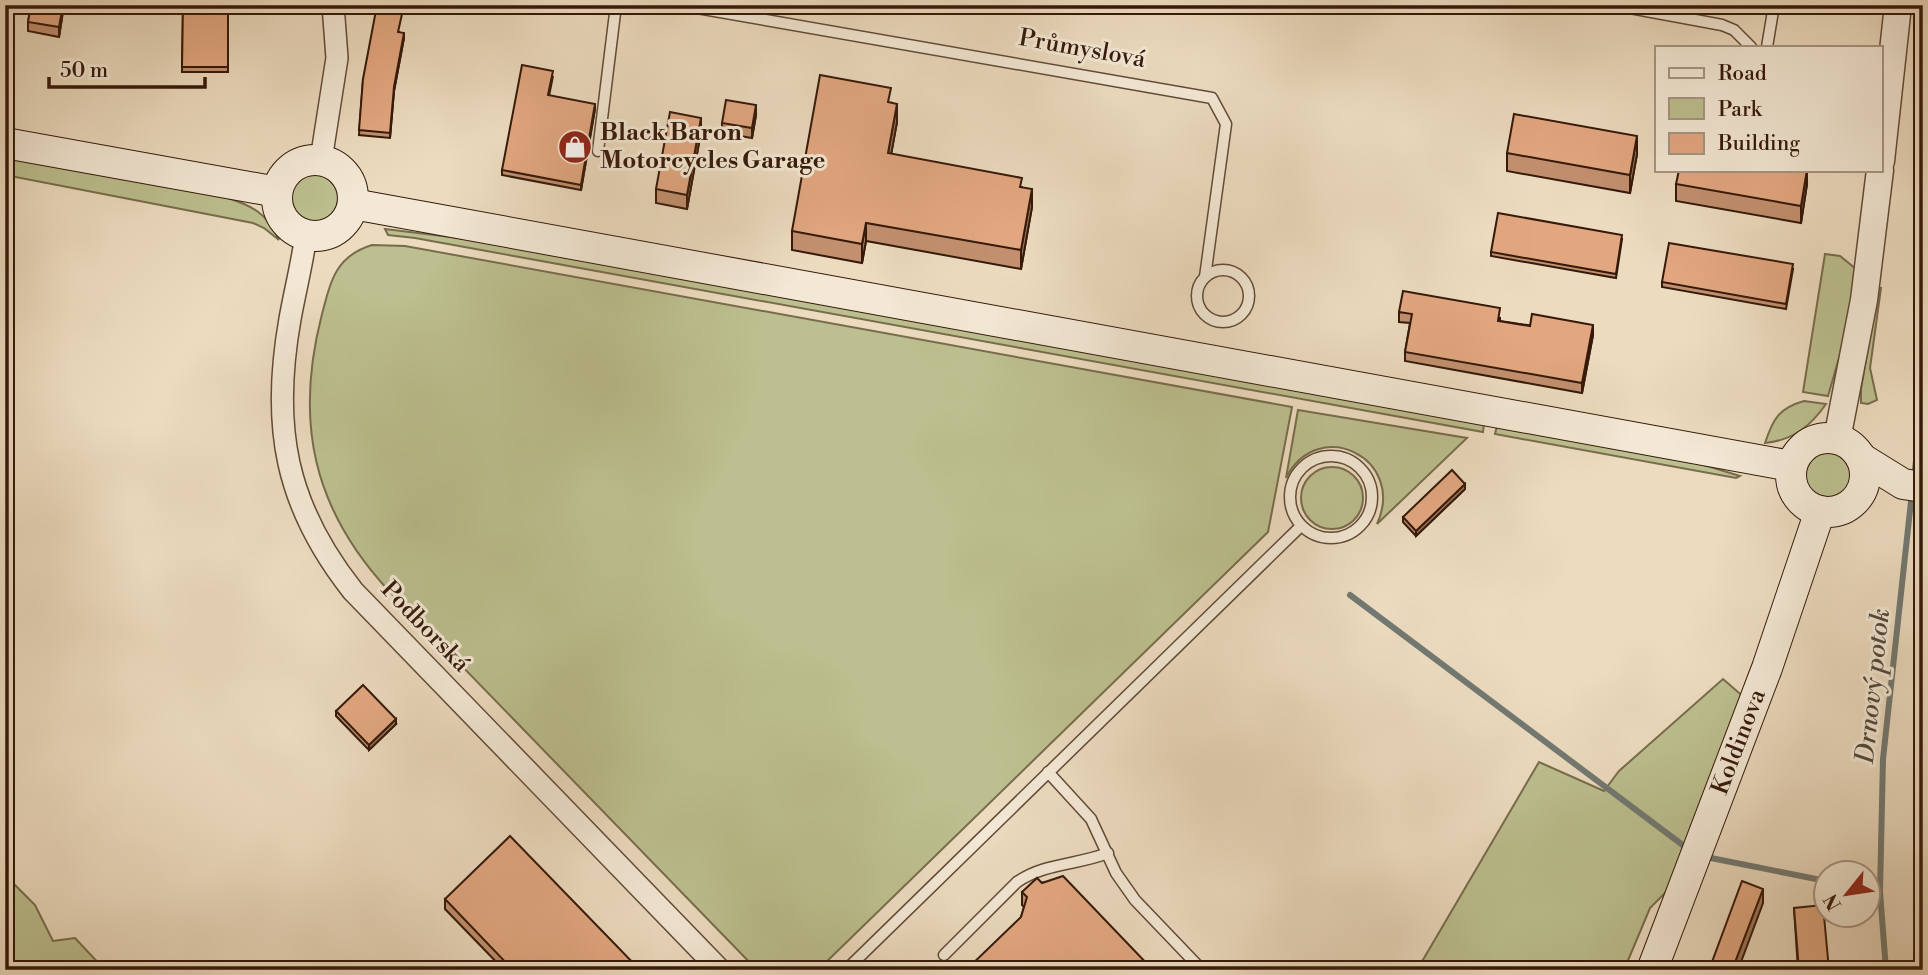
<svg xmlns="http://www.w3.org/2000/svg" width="1928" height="975" font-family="'Libre Bodoni',serif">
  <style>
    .green { fill: #bcbf8f; stroke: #786c4c; stroke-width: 2 }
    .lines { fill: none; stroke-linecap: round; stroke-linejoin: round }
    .stream { stroke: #727972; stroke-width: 6 }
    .service-casing { stroke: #634a37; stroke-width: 13 }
    .minor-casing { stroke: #634a37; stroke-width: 24 }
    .tertiary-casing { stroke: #634a37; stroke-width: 29 }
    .secondary-casing { stroke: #35190a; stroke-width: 32 }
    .service { stroke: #f3e8d5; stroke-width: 10 }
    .minor { stroke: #f3e8d5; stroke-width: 21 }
    .tertiary { stroke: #f3e8d5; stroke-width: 26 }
    .secondary { stroke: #f3e8d5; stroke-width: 30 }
    .wall { fill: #c2906f; stroke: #35190a; stroke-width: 2 }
    .shaded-wall { fill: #9e755a; stroke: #35190a; stroke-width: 2 }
    .building { fill: #e2a781; stroke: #35190a; stroke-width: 2 }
    .labels { text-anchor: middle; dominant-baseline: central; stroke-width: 6; stroke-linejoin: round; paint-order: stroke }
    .street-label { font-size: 24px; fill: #35190a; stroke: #f3e8d5 }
    .poi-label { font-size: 24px; font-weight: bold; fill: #35190a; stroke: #f3e8d5; text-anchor: start }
    .water-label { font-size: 26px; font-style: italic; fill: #53493e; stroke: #f3e8d5 }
  </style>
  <rect width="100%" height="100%" fill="#ecdbbf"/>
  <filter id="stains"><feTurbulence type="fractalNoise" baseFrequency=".00286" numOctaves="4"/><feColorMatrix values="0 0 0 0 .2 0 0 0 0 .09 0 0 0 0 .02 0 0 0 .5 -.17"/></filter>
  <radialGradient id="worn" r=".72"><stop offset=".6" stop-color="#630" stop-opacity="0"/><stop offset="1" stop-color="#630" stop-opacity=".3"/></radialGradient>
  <!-- green -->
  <g class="green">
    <path d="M 5,155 L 225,197 C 253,206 267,213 279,240 L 264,228 L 253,223 L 5,175 Z"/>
    <circle cx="313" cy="199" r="25"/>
    <polygon points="385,229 467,239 1484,423 1483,432 415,238 388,235"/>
    <path d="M 372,245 L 405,246 L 1292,407 L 1268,532 L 818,970 L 757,970 L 389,591 C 313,509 294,422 322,314 C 331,280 336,256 372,245 Z"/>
    <polygon points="1825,254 1840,256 1856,269 1846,334 1828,396 1803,392"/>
    <polygon points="1878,288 1881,288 1870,368 1877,400 1868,404 1861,403 1861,389"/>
    <path d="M 1804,401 L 1826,404 C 1810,427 1793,440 1765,443 C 1773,419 1779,408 1804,401 Z"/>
    <path d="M 1298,410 L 1467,438 L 1377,524 C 1407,458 1318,415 1286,478 Z"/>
    <polygon points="1497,426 1694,462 1740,476 1736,478 1495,434"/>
    <circle cx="1826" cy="474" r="25"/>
    <circle cx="1332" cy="498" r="31"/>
    <polygon points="1723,679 1746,699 1673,885 1650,908 1624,970 1417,970 1539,762 1604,791 1619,771"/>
    <polygon points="5,875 35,905 53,941 75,938 105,970 5,970"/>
  </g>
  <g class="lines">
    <!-- stream -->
    <g class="stream">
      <polyline points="1914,477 1923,406"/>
      <polyline points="1350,595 1684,846"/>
      <polyline points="1711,858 1826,881"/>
      <polyline points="1868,890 1880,892"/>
      <polyline points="1886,970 1880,892 1883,759 1912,492"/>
    </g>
    <!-- service casing -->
    <g class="service-casing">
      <g id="service">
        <polyline points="680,5 1212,98 1226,124 1205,277"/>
        <polyline points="1614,5 1722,25 1734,30 1751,47"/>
        <polyline points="1767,47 1774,5"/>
        <polyline points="598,151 616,5"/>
        <circle cx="1223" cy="296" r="26"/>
        <circle cx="1331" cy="497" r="41"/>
        <polyline points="1048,772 1091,819 1116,873 1135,900 1202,970"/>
        <path d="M 944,955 L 1017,882 C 1045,863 1077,865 1108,853"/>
        <polyline points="846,970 1301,526"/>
      </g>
    </g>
    <!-- minor casing -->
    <g class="minor-casing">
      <g id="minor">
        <polyline points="321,160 337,58 333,5"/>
        <path d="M 306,235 C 302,264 295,291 290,319 C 271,426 285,505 353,591 L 720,970"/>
      </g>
    </g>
    <!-- tertiary casing -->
    <g class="tertiary-casing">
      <g id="tertiary">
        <polyline points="1881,161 1898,5"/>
        <polyline points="1837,439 1864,300 1880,170"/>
      </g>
    </g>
    <!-- secondary casing -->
    <g class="secondary-casing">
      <g id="secondary">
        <polyline points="5,143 277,192"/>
        <circle cx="315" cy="198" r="38"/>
        <polyline points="353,204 1791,466"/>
        <circle cx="1828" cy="475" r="37"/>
        <polyline points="1861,458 1903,484 1923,487"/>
        <polyline points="1652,970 1767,668 1820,511"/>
      </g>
    </g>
    <!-- service -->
    <use href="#service" class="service"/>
    <!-- minor -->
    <use href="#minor" class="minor"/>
    <!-- tertiary -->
    <use href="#tertiary" class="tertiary"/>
    <!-- secondary -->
    <use href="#secondary" class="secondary"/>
  </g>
  <!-- wall -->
  <g class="wall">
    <polygon points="31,5 64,5 59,37 28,31 28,22"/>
    <polygon points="183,5 228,5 228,72 182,72"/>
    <polygon points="399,32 404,38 394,91 390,138 359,135 363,79"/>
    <polygon points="553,76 549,96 595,109 581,190 502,175 502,170"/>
    <polygon points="891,103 897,122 891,154 1022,187 1032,207 1021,269 866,241 862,263 792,250 792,231"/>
    <polygon points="756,115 752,138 722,133 722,123"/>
    <polygon points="701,132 687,209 656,203 656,189"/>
    <polygon points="1507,153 1637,154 1630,193 1507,171"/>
    <polygon points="1676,184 1807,184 1801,223 1676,201"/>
    <polygon points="1622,239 1616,278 1491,256 1491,252"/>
    <polygon points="1793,269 1786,309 1662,287 1662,282"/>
    <polygon points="1399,312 1500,318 1500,321 1593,335 1582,393 1405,361 1405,352 1410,323 1399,322"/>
    <polygon points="1465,489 1416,536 1403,522 1403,517"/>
    <polygon points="336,711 396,724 369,750 336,716"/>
    <polygon points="1042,883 1021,917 1024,907 1022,905 1022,892"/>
    <polygon points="445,899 640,970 504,970 445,909"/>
    <polygon points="1794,908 1829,970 1798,970"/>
  </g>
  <!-- shaded-wall -->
  <g class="shaded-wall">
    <polygon points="63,5 64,5 59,37 59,27"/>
    <polygon points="404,33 404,38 394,91 390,138 394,87"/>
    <polygon points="595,104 595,109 581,190 581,185"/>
    <polygon points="897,104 897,122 888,172 888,153"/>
    <polygon points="756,105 756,115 752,138 752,128"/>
    <polygon points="701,118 701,132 687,209 687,195"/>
    <polygon points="1637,136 1637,154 1630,193 1630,175"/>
    <polygon points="1807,170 1807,184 1801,223 1801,206"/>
    <polygon points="1032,189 1032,207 1021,269 1021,250"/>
    <polygon points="866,223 866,241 862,263 862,244"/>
    <polygon points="1593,325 1593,335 1582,393 1582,383"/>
    <polygon points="1465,484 1465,489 1416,536 1416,531"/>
    <polygon points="396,719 396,724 369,750 369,745"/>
    <polygon points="1763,889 1763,903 1738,970 1732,970"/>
  </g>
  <!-- building -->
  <g class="building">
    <polygon points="31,5 63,5 59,27 28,22"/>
    <polygon points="183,5 228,5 228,67 182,67"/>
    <polygon points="377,5 404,5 398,32 404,33 394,87 390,133 359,130 363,79"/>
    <polygon points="522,65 553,71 548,95 595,104 581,185 502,170"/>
    <polygon points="820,75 891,88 888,102 897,104 888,153 1022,178 1020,187 1032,189 1021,250 866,223 862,244 792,231"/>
    <polygon points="726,100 756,105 752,128 722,123"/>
    <polygon points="670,112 701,118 687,195 656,189"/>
    <polygon points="1514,114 1637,136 1630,175 1507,153"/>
    <polygon points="1679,170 1807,170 1801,206 1676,184"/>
    <polygon points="1498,213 1622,235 1616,274 1491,252"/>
    <polygon points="1669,243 1793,264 1786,304 1662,282"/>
    <polygon points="1403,291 1500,308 1498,321 1530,326 1532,314 1593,325 1582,383 1405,352 1412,314 1399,312"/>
    <polygon points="1452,470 1465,484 1416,531 1403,517"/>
    <polygon points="363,685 396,719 369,745 336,711"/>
    <polygon points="510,836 640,970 513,970 445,899"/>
    <polygon points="1063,876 1153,970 966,970 1021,917 1027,897 1022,892 1037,878 1042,883"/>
    <polygon points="1742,881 1763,889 1732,970 1709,970"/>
    <polygon points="1823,905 1829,970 1799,970 1794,908"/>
  </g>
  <!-- icons -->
  <defs>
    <g id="shop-disc" transform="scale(1.75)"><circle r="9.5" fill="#8f2418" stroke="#f3e8d5"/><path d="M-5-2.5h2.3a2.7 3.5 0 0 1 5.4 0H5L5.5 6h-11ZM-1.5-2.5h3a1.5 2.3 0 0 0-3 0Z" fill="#fff"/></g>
  </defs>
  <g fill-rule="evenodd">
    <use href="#shop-disc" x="575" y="147"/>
  </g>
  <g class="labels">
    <!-- street labels -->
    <g class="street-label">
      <text transform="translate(1082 49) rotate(10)">Průmyslová</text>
      <text transform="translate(425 627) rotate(46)">Podborská</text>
      <text transform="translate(1739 742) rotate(-69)">Koldinova</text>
    </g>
    <!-- poi labels -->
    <g class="poi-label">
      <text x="600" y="133">Black Baron<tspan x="600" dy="28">Motorcycles Garage</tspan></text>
    </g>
    <!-- water labels -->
    <g class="water-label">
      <text transform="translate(1873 686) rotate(-84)">Drnový potok</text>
    </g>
  </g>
  <!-- margin -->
  <rect width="1928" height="975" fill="none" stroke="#ecdbbf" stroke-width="28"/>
  <rect x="7" y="7" width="1914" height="961" fill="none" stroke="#35190a" stroke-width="3.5"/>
  <rect x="14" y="14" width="1900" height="947" fill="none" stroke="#35190a" stroke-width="2"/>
  <!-- legend -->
  <rect x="1655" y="46" width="228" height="126" fill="#f3e8d5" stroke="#a79584" stroke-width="2"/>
  <rect x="1669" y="68" width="35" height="10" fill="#f3e8d5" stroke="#a79584" stroke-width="2"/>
  <text x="1718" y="80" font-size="21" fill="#35190a">Road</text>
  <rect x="1669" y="98" width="35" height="21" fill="#bcbf8f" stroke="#a79584" stroke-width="2"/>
  <text x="1718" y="116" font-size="21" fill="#35190a">Park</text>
  <rect x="1669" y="133" width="35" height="21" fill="#e2a781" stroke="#a79584" stroke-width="2"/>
  <text x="1718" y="150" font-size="21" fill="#35190a">Building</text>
  <!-- north arrow -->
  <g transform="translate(1847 894) rotate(240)"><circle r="33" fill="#f3e8d5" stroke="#a79584" stroke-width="2"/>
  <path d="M0-5L12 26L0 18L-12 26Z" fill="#8f2418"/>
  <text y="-10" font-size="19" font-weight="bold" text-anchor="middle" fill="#35190a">N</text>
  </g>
  <!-- scale -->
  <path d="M49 77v10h156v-10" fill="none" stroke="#35190a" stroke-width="3.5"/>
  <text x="60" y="77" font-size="21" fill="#35190a" stroke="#f3e8d5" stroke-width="5" paint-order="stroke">50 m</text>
  <rect width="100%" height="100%" filter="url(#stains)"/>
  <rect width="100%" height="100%" fill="url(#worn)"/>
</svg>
